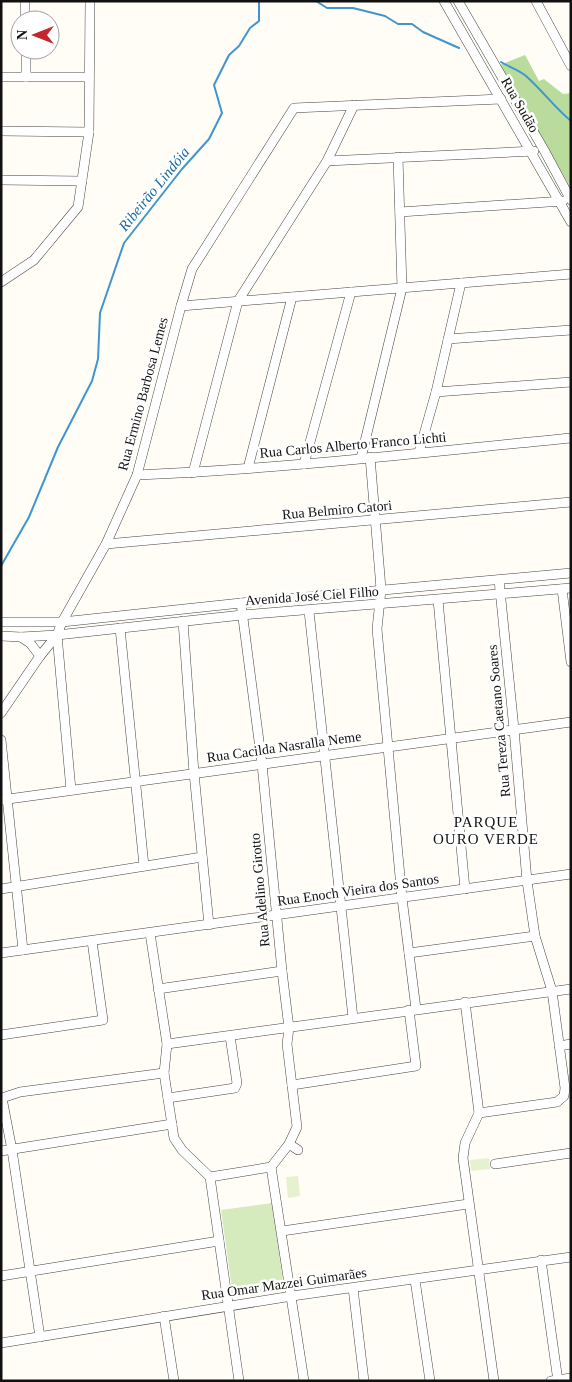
<svg xmlns="http://www.w3.org/2000/svg" width="572" height="1382" font-family="'Times New Roman',serif">
  <style>
    .green { fill: #d5ebbd }
    .forest { fill: #b9dc9c }
    .pitch { fill: #e6f2cf }
    .lines { fill: none; stroke-linecap: round; stroke-linejoin: round }
    .stream { stroke: #3f96cf; stroke-width: 2 }
    .minor-casing { stroke: #444; stroke-width: 10 }
    .minor { stroke: #fff; stroke-width: 9 }
    .labels { text-anchor: middle; dominant-baseline: central; stroke-width: 5; stroke-linejoin: round; paint-order: stroke }
    .street-label { font-size: 14px; fill: #111; stroke: #fff }
    .water-label { font-size: 15px; font-style: italic; fill: #1768a6; stroke: #fff }
    .neighbourhood-label { font-size: 15px; letter-spacing: 1px; fill: #111; stroke: #fff }
  </style>
  <rect width="100%" height="100%" fill="#fffdf5"/>
  <!-- green -->
  <polygon class="green" points="272,1203 284,1288 233,1295 221,1210"/>
  <!-- forest -->
  <polygon class="forest" points="525,55 539,81 544,79 563,94 571,93 571,188 500,65"/>
  <!-- pitch -->
  <g class="pitch">
    <polygon points="489,1158 490,1169 471,1171 470,1160"/>
    <polygon points="298,1176 300,1196 288,1198 286,1177"/>
  </g>
  <g class="lines">
    <!-- stream -->
    <g class="stream">
      <polyline points="316,1 327,8 353,8 385,16 398,24 412,24 423,32 459,48"/>
      <path d="M 501,62 C 509,67 519,70 526,76 C 542,90 554,107 571,121"/>
      <polyline points="1,566 29,517 58,447 92,381 98,359 100,313 124,243 182,169 209,139 222,113 214,85 229,55 239,46 250,28 259,21 259,1"/>
    </g>
    <!-- minor casing -->
    <g class="minor-casing">
      <g id="minor">
        <polyline points="25,1 25,20"/>
        <polyline points="444,1 571,222"/>
        <polyline points="458,1 544,150 571,200"/>
        <polyline points="536,1 571,66"/>
        <polyline points="26,50 26,77"/>
        <polyline points="1,77 89,77"/>
        <polyline points="1,131 89,132"/>
        <polyline points="327,161 534,151"/>
        <polyline points="1,180 82,181"/>
        <polyline points="400,212 563,201"/>
        <polyline points="1,282 34,260 78,207 89,132 90,1"/>
        <polyline points="181,306 571,274"/>
        <polyline points="448,339 571,330"/>
        <polyline points="436,392 571,382"/>
        <polyline points="419,452 436,392 461,283"/>
        <polyline points="370,457 380,576 381,590 377,629 402,898 416,1009"/>
        <polyline points="361,458 402,288 398,157"/>
        <polyline points="304,464 351,292"/>
        <polyline points="248,468 292,297"/>
        <polyline points="193,473 238,301 327,161 354,105"/>
        <path d="M 137,475 C 282,469 426,452 571,438"/>
        <polyline points="106,544 571,502"/>
        <polyline points="562,589 571,662"/>
        <polyline points="438,600 465,889"/>
        <polyline points="241,603 262,764 282,971 289,1028 287,1044 297,1127 289,1144 271,1167"/>
        <polyline points="309,611 353,1018"/>
        <polyline points="183,621 194,773 209,925"/>
        <polyline points="1,622 62,622 241,603 571,573"/>
        <polyline points="120,628 144,866"/>
        <polyline points="57,635 71,790"/>
        <polyline points="1,636 21,637 57,635 242,615 571,588"/>
        <polyline points="21,637 30,643 40,656"/>
        <polyline points="1,713 40,656 57,635 62,622 106,544 137,475 181,306 192,269 294,108 501,99"/>
        <polyline points="1,740 23,950"/>
        <polyline points="1,800 571,722"/>
        <polyline points="1,889 202,857"/>
        <polyline points="150,933 167,1044 164,1073 174,1138 182,1150 210,1177 239,1381"/>
        <polyline points="1,953 571,874"/>
        <polyline points="409,953 535,936"/>
        <polyline points="158,989 282,971"/>
        <polyline points="465,1002 479,1113 465,1143 463,1158 494,1381"/>
        <polyline points="1,1035 103,1020 92,941"/>
        <polyline points="167,1044 571,989"/>
        <polyline points="559,1046 571,1044"/>
        <polyline points="292,1085 416,1066 409,1010"/>
        <polyline points="168,1098 235,1088 237,1083 230,1036"/>
        <polyline points="479,1113 557,1102 564,1096 565,1088 552,991 535,936 527,881 514,729 499,580"/>
        <polyline points="289,1144 298,1150"/>
        <polyline points="1,1151 172,1124"/>
        <polyline points="495,1164 571,1153"/>
        <polyline points="271,1167 304,1381"/>
        <polyline points="210,1177 271,1167"/>
        <polyline points="282,1231 468,1204"/>
        <polyline points="541,1260 558,1381"/>
        <polyline points="1,1276 219,1241"/>
        <polyline points="415,1280 430,1381"/>
        <polyline points="353,1288 364,1381"/>
        <polyline points="164,1316 174,1381"/>
        <polyline points="40,1337 12,1150 2,1098 20,1092 164,1073"/>
        <polyline points="1,1343 292,1296 571,1257"/>
        <polyline points="551,1381 571,1378"/>
      </g>
    </g>
    <!-- minor -->
    <use href="#minor" class="minor"/>
  </g>
  <g class="labels">
    <!-- street labels -->
    <g class="street-label">
      <text transform="translate(520 105) rotate(60)">Rua Sudão</text>
      <text transform="translate(143 394) rotate(-75)">Rua Ermino Barbosa Lemes</text>
      <text transform="translate(353 445) rotate(-5)">Rua Carlos Alberto Franco Lichti</text>
      <text transform="translate(337 510) rotate(-5)">Rua Belmiro Catori</text>
      <text transform="translate(312 596) rotate(-4)">Avenida José Ciel Filho</text>
      <text transform="translate(499 721) rotate(-95)">Rua Tereza Caetano Soares</text>
      <text transform="translate(284 747) rotate(-8)">Rua Cacilda Nasralla Neme</text>
      <text transform="translate(260 890) rotate(-95)">Rua Adelino Girotto</text>
      <text transform="translate(358 890) rotate(-8)">Rua Enoch Vieira dos Santos</text>
      <text transform="translate(284 1284) rotate(-8)">Rua Omar Mazzei Guimarães</text>
    </g>
    <!-- water labels -->
    <g class="water-label">
      <text transform="translate(154 189) rotate(-51)">Ribeirão Lindóia</text>
    </g>
    <!-- neighbourhood labels -->
    <g class="neighbourhood-label">
      <text x="486" y="822">PARQUE<tspan x="486" dy="17">OURO VERDE</tspan></text>
    </g>
  </g>
  <!-- border -->
  <rect width="572" height="1382" fill="none" stroke="#111111" stroke-width="5"/>
  <!-- north arrow -->
  <g transform="translate(35 35) rotate(270)"><circle r="24" fill="#ffffff" stroke="#a0a0a0"/>
  <path d="M0-4L9 19L0 12L-9 19Z" fill="#c4262e"/>
  <text y="-8" font-size="14" font-weight="bold" text-anchor="middle" fill="#111111">N</text>
  </g>
</svg>
